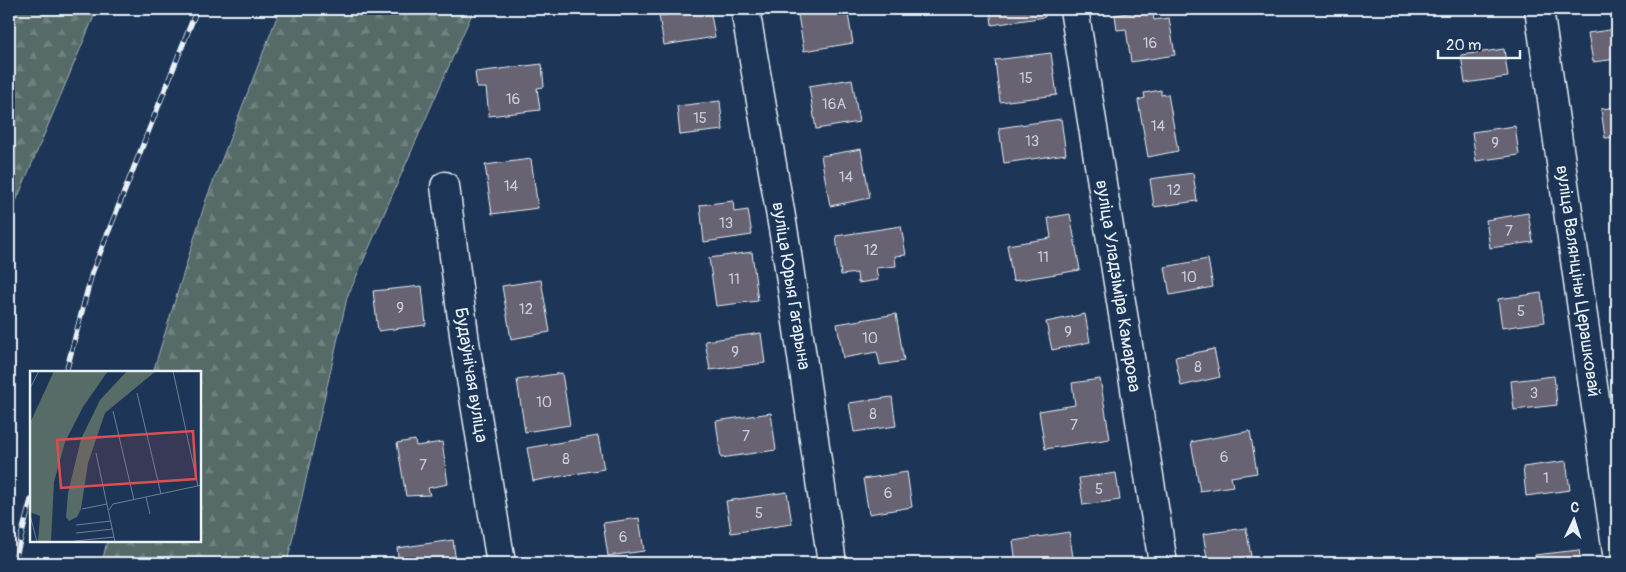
<svg xmlns="http://www.w3.org/2000/svg" width="1626" height="572" font-family="Pangolin,sans-serif">
  <style>
    .forest { fill: url(#forest-firs); stroke: #a0aeb0 }
    .building { fill: #686473; stroke: #e8f1f8 }
    .lines { fill: none; stroke-linecap: round; stroke-linejoin: round }
    .minor-casing { stroke: #e8f1f8; stroke-width: 31 }
    .minor { stroke: #1d3557; stroke-width: 28 }
    .rail-casing { stroke: #e8f1f8; stroke-width: 5.5 }
    .rail { stroke: #1d3557; stroke-width: 4; stroke-dasharray: 11; stroke-linecap: butt }
    .labels { text-anchor: middle; dominant-baseline: central; stroke-width: 4; stroke-linejoin: round; paint-order: stroke }
    .number-label { font-size: 15px; fill: #c8ced7 }
    .street-label { font-size: 18px; fill: #e8f1f8; stroke: #1d3557 }
    .inset-road { fill: none; stroke: #6e8097; stroke-width: 1 }
    .view { fill: #da5052; fill-opacity: 0.15; stroke: #da5052; stroke-width: 2.5 }
    .inset-edge { fill: none; stroke: #e8f1f8; stroke-width: 2.5 }
  </style>
  <defs>
    <pattern id="forest-firs" width="22" height="20" patternUnits="userSpaceOnUse" patternTransform="scale(1.25)"><rect width="22" height="20" fill="#576b67"/><path d="M5 1l3.5 6h-7zM16 11l3.5 6h-7z" fill="#6f817e"/></pattern>
  </defs>
  <rect width="100%" height="100%" fill="#1d3557"/>
  <filter id="ink" filterUnits="userSpaceOnUse"><feTurbulence type="fractalNoise" baseFrequency=".02" numOctaves="2"/><feDisplacementMap in="SourceGraphic" scale="10" xChannelSelector="R" yChannelSelector="G"/><feConvolveMatrix kernelMatrix="1 2 1 2 8 2 1 2 1" color-interpolation-filters="sRGB"/></filter>
  <g filter="url(#ink)">
    <!-- forest -->
    <g class="forest">
      <polygon points="9,9 97,9 9,218"/>
      <polygon points="280,9 474,9 347,298 287,563 102,563 107,541 200,541 200,372 153,372 206,200"/>
    </g>
    <!-- building -->
    <g class="building">
      <polygon points="701,9 710,9 715,37 664,45 659,16"/>
      <polygon points="797,9 847,9 853,43 804,51"/>
      <polygon points="990,9 1044,9 1045,17 992,25"/>
      <polygon points="1152,9 1154,20 1169,18 1175,55 1131,62 1126,29 1117,30 1115,15"/>
      <polygon points="1617,29 1617,59 1593,62 1588,33"/>
      <polygon points="1504,49 1508,77 1465,83 1461,55"/>
      <polygon points="1051,53 1057,95 1000,102 995,60"/>
      <polygon points="542,64 544,87 537,88 540,110 489,116 486,88 477,88 475,72"/>
      <polygon points="852,79 859,122 816,129 809,86"/>
      <polygon points="1161,90 1161,95 1168,94 1178,151 1148,157 1138,100 1145,98 1144,93"/>
      <polygon points="720,101 723,130 680,135 677,106"/>
      <polygon points="1617,107 1617,137 1605,138 1601,109"/>
      <polygon points="1061,119 1066,154 1004,163 999,128"/>
      <polygon points="1515,126 1519,155 1476,161 1472,132"/>
      <polygon points="861,149 870,198 830,206 821,156"/>
      <polygon points="531,159 538,208 492,214 485,165"/>
      <polygon points="1193,173 1197,201 1154,207 1150,179"/>
      <polygon points="1617,200 1617,229 1615,230 1611,201"/>
      <polygon points="733,201 734,212 748,210 752,235 704,242 700,205"/>
      <polygon points="1528,213 1533,242 1490,248 1486,220"/>
      <polygon points="1070,214 1080,270 1013,281 1007,245 1051,238 1048,218"/>
      <polygon points="901,226 906,255 895,256 896,266 876,268 878,280 858,283 857,273 841,275 836,236"/>
      <polygon points="752,252 758,301 716,306 709,258"/>
      <polygon points="1208,259 1213,287 1170,295 1165,267"/>
      <polygon points="541,280 550,332 511,339 502,286"/>
      <polygon points="422,286 426,325 378,331 373,291"/>
      <polygon points="1541,293 1545,322 1502,328 1498,299"/>
      <polygon points="896,314 904,361 880,365 877,352 843,358 837,324"/>
      <polygon points="1085,314 1090,342 1052,350 1046,322"/>
      <polygon points="761,333 765,363 710,370 705,341"/>
      <polygon points="1214,349 1220,377 1181,386 1175,357"/>
      <polygon points="562,373 570,425 525,432 517,380"/>
      <polygon points="1554,376 1557,405 1514,410 1511,381"/>
      <polygon points="1100,379 1110,439 1045,449 1039,411 1075,405 1072,383"/>
      <polygon points="892,397 896,426 854,432 849,403"/>
      <polygon points="771,413 776,450 721,458 716,421"/>
      <polygon points="1250,431 1257,473 1231,477 1233,486 1200,491 1191,442"/>
      <polygon points="598,436 604,469 533,481 527,448"/>
      <polygon points="415,440 416,446 442,442 448,484 428,488 430,495 406,496 397,443"/>
      <polygon points="1566,461 1570,490 1526,496 1523,467"/>
      <polygon points="907,472 912,507 869,514 863,479"/>
      <polygon points="1116,473 1120,500 1083,505 1079,478"/>
      <polygon points="787,492 792,524 731,533 726,501"/>
      <polygon points="639,518 644,551 608,556 603,523"/>
      <polygon points="1246,528 1251,556 1208,563 1203,534"/>
      <polygon points="1069,532 1074,563 1016,563 1013,541"/>
      <polygon points="453,540 456,563 399,563 397,548"/>
      <polygon points="1579,550 1581,563 1536,563 1535,555"/>
    </g>
    <g class="lines">
      <!-- minor casing -->
      <g class="minor-casing">
        <g id="minor">
          <polyline points="745,9 785,240 832,563"/>
          <polyline points="1074,9 1163,563"/>
          <polyline points="1539,9 1617,553"/>
          <polyline points="445,186 465,342 501,563"/>
        </g>
      </g>
      <!-- minor -->
      <use href="#minor" class="minor"/>
      <!-- rail casing -->
      <g class="rail-casing">
        <g id="rail">
          <polyline points="66,372 92,273 197,9"/>
          <polyline points="14,563 31,500"/>
        </g>
      </g>
      <!-- rail -->
      <use href="#rail" class="rail"/>
    </g>
  </g>
  <g class="labels">
    <!-- number labels -->
    <g class="number-label">
      <text x="1150" y="43">16</text>
      <text x="1026" y="78">15</text>
      <text x="513" y="99">16</text>
      <text x="834" y="104">16А</text>
      <text x="700" y="118">15</text>
      <text x="1158" y="126">14</text>
      <text x="1032" y="141">13</text>
      <text x="1495" y="143">9</text>
      <text x="846" y="177">14</text>
      <text x="511" y="186">14</text>
      <text x="1174" y="190">12</text>
      <text x="726" y="223">13</text>
      <text x="1509" y="231">7</text>
      <text x="871" y="250">12</text>
      <text x="1043" y="257">11</text>
      <text x="1189" y="277">10</text>
      <text x="734" y="279">11</text>
      <text x="400" y="308">9</text>
      <text x="526" y="309">12</text>
      <text x="1521" y="311">5</text>
      <text x="1068" y="332">9</text>
      <text x="870" y="338">10</text>
      <text x="735" y="352">9</text>
      <text x="1198" y="367">8</text>
      <text x="1534" y="393">3</text>
      <text x="544" y="402">10</text>
      <text x="873" y="414">8</text>
      <text x="1074" y="425">7</text>
      <text x="746" y="436">7</text>
      <text x="1224" y="457">6</text>
      <text x="566" y="459">8</text>
      <text x="423" y="465">7</text>
      <text x="1546" y="478">1</text>
      <text x="1099" y="489">5</text>
      <text x="888" y="493">6</text>
      <text x="759" y="513">5</text>
      <text x="623" y="537">6</text>
    </g>
    <!-- street labels -->
    <g class="street-label">
      <text transform="translate(1578 281) rotate(82)">вуліца Валянціны Церашковай</text>
      <text transform="translate(791 286) rotate(81)">вуліца Юрыя Гагарына</text>
      <text transform="translate(1118 286) rotate(81)">вуліца Уладзіміра Камарова</text>
      <text transform="translate(471 375) rotate(81)">Будаўнічая вуліца</text>
    </g>
  </g>
  <!-- overview -->
  <g transform="translate(30 371)">
    <rect width="171" height="171" fill="#1d3557"/>
    <path d="M 24,0 L 78,0 L 53,36 L 35,71 L 24,111 L 21,171 L 8,171 L 10,145 L 0,141 L 0,52 ZM 97,0 L 126,0 L 75,42 L 58,92 L 51,138 L 47,146 L 39,150 L 36,146 L 38,122 L 51,68 L 70,29 Z" fill="#576b67"/>
    <path class="inset-road" d="M 143,0 L 168,115M 0,17 L 9,0M 107,22 L 131,123M 83,40 L 104,129M 66,82 L 85,171M 116,126 L 120,143M 52,138 L 77,133M 79,139 L 83,133 L 172,114M 0,144 L 7,171M 46,154 L 81,150M 46,162 L 83,158M 45,170 L 84,166"/>
    <path class="view" d="M 163,60 L 166,108 L 31,117 L 27,69 Z"/>
    <rect width="171" height="171" class="inset-edge"/>
  </g>
  <!-- margin -->
  <rect width="1626" height="572" fill="none" stroke="#1d3557" stroke-width="30"/>
  <rect x="15" y="15" width="1596" height="542" fill="none" stroke="#e8f1f8" stroke-width="2" filter="url(#ink)"/>
  <!-- north arrow -->
  <g transform="translate(1574 520) rotate(4)" stroke="#1d3557" stroke-width="4" paint-order="stroke">
  <path d="M0-4L9 19L0 12L-9 19Z" fill="#e8f1f8"/>
  <text y="-8" font-size="14" font-weight="bold" text-anchor="middle" fill="#e8f1f8">С</text>
  </g>
  <!-- scale -->
  <path d="M1438 50v8h82v-8" fill="none" stroke="#e8f1f8" stroke-width="2.5"/>
  <text x="1446" y="50" font-size="15" fill="#e8f1f8" stroke="#1d3557" stroke-width="4" paint-order="stroke">20 m</text>
</svg>
